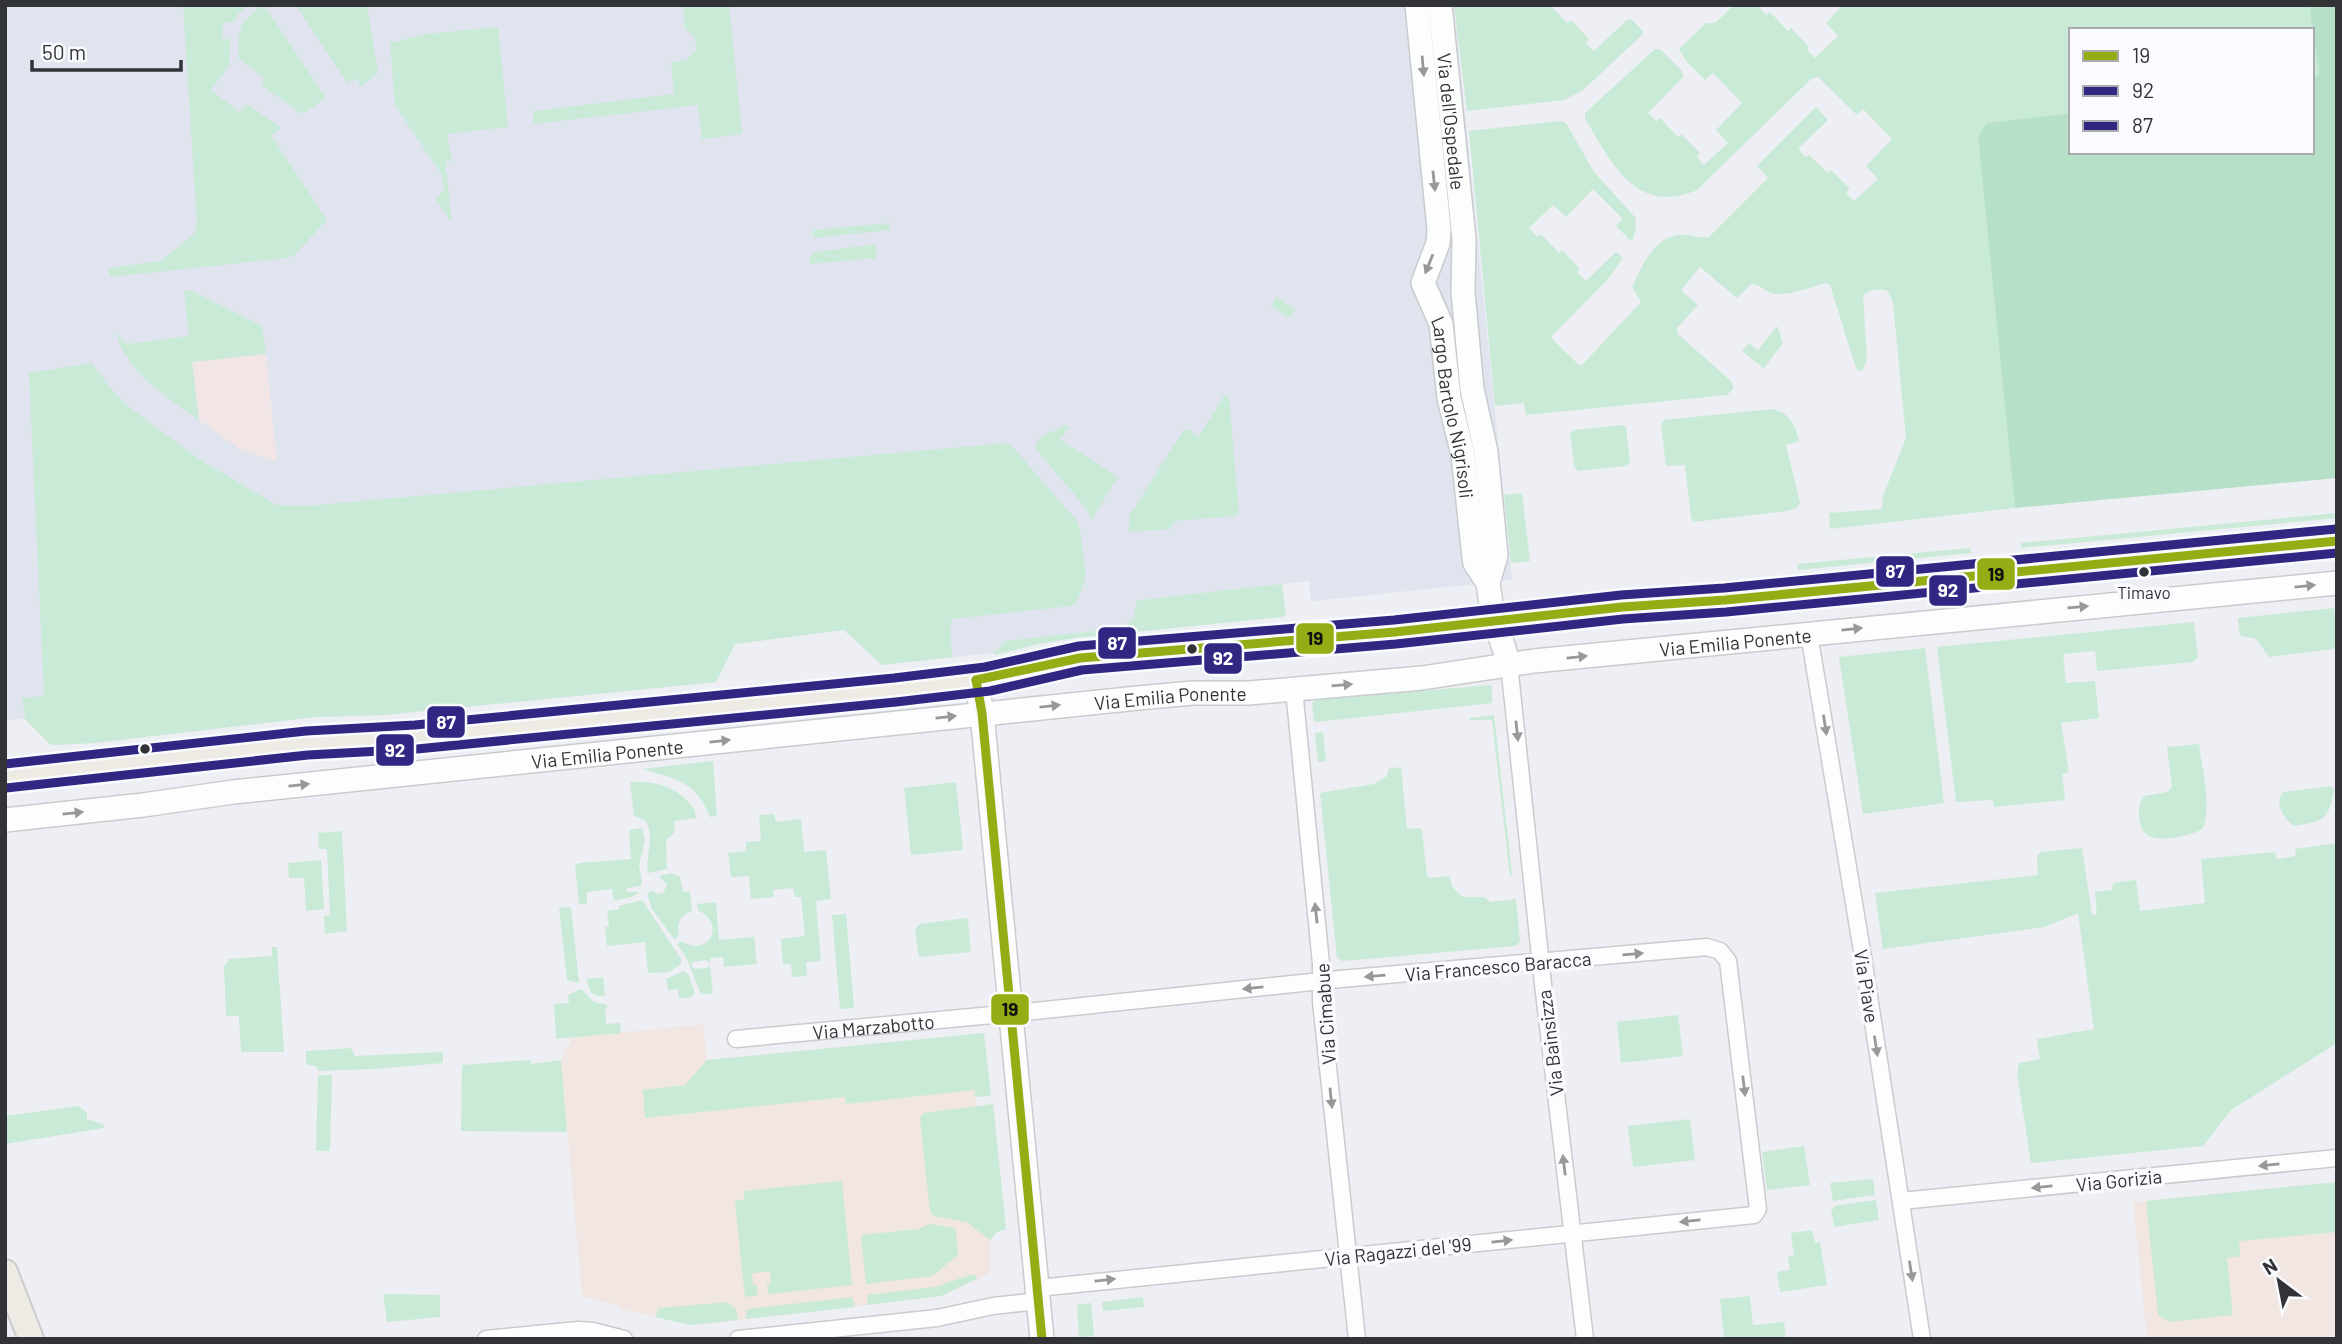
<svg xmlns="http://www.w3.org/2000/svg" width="2342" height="1344" font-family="Barlow,sans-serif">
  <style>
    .built { fill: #e0e4ef }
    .industrial { fill: #f2e5e6 }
    .education { fill: #f1e6e1 }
    .green { fill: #c8ead6 }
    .forest { fill: #b7e0c8 }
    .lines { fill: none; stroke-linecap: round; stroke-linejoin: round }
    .street-casing { stroke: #cacbcf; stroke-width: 19 }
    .secondary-casing { stroke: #cacbcf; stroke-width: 26 }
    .primary-casing { stroke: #cccdcf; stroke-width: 28 }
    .street { stroke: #fcfdfd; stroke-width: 16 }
    .secondary { stroke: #fcfdfd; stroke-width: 23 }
    .primary { stroke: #eeeae4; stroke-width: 24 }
    .bus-1-casing { stroke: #f9fbff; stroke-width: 14 }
    .bus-2-casing { stroke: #f9fbff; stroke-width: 14 }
    .bus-3-casing { stroke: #f9fbff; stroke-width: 14 }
    .bus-1 { stroke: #96ac14; stroke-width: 9 }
    .bus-2 { stroke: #312783; stroke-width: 9 }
    .bus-3 { stroke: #312783; stroke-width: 9 }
    .oneway { fill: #97989a }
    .bus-dot { fill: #323337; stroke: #f9fbff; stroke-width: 2.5 }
    .labels { text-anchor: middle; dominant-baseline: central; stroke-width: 7; stroke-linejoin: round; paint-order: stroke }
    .bus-label { font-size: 17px; fill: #323337; stroke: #f9fbff }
    .street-label { font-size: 19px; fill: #323337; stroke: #f9fbff }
    .line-badge { stroke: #f9fbff; stroke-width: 2.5 }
    .badge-label { font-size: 19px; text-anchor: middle; font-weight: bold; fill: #fff }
    .pale-badge-label { font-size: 19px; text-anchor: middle; font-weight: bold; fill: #111 }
  </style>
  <rect width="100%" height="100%" fill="#edeff4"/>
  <!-- built -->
  <polygon class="built" points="5,5 1454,5 1512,580 1315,601 1311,601 1309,581 1139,600 1136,603 1134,618 1120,628 1005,641 994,653 882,665 844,630 735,644 716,682 384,715 315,717 94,743 51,745 25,719 5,720"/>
  <!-- industrial -->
  <polygon class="industrial" points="266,354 277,462 241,450 199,420 192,362"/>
  <!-- education -->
  <g class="education">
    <polygon points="703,1024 707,1060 969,1035 976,1106 993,1104 1006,1229 997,1232 990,1240 990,1273 941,1296 698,1325 623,1310 620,1306 582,1296 561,1060 572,1038"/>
    <polygon points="2337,1182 2337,1339 2147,1339 2133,1202"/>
  </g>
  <!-- green -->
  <g class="green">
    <polygon points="183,5 248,5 238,14 233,23 224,22 221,37 230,40 229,66 211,90 239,112 247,104 281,128 271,135 327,220 293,256 286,258 110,277 109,268 161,261 194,234 197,223"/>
    <path d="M 264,5 L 326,98 L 302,114 L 261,85 L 265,79 L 238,58 C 240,27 236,24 264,5 Z"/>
    <polygon points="296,5 367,5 378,73 361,86 356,78 348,84"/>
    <path d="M 683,5 L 729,5 L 742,134 L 702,139 L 698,105 L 534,124 L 533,111 L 674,94 L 671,63 L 686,60 L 696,50 C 696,41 694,33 685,29 Z"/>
    <polygon points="1454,5 1543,5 1546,8 1550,5 1567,23 1571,20 1589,39 1586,43 1594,51 1627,20 1631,19 1643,31 1642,35 1583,90 1564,100 1467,111"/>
    <path d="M 1734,5 L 1757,5 L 1766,15 L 1770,12 L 1788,31 L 1791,28 L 1809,47 L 1807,50 L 1815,58 L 1838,36 L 1826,23 L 1843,5 L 2309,5 L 2319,74 L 2312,79 L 2312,30 L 2071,30 L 2071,113 L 1987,123 L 1978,136 L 2015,508 L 1830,529 L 1829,513 L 1882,509 L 1883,496 L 1906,438 L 1893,303 L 1888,291 C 1880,288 1869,289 1863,296 L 1867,360 L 1862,371 L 1857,370 L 1854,362 L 1830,285 L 1826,283 C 1811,287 1791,295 1776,294 C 1766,294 1762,284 1751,284 L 1737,298 L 1700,267 L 1681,290 L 1698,305 L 1677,328 L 1678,334 L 1732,382 L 1733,389 L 1727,395 L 1526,415 L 1524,403 L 1495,406 L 1469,131 L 1561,121 L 1566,123 L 1594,172 L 1635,217 L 1636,228 L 1633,239 L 1630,240 L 1616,226 L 1623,219 L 1593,189 L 1566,217 L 1553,205 L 1529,228 L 1537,237 L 1541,234 L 1559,253 L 1562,250 L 1580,269 L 1577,272 L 1586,281 L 1616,252 L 1623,258 L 1608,279 L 1552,336 L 1553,340 L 1578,364 L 1582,365 L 1641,302 L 1632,287 C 1642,266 1654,236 1681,235 C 1691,234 1699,239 1709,237 L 1768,178 L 1757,166 L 1816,107 L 1828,120 L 1798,149 L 1806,157 L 1809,155 L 1828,173 L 1831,170 L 1850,189 L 1846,193 L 1854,201 L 1878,179 L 1866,166 L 1892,139 L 1863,109 L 1857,115 L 1818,77 L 1811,79 L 1697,190 C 1636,216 1611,163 1585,118 L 1585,113 L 1655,49 L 1660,49 L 1682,71 L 1683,77 L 1648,113 L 1656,121 L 1660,118 L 1678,137 L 1681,134 L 1700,153 L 1697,157 L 1704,165 L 1728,143 L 1716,130 L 1742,103 L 1713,73 L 1705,80 L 1687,62 L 1679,49 L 1706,23 L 1715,23 Z"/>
    <polygon points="498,27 508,127 447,134 452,161 445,162 452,223 436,199 444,190 442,175 395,105 390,43 425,34"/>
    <polygon points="889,223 890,230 813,238 813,230"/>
    <polygon points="876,244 876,258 809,264 811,255 816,252"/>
    <path d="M 184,290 L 194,292 L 262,326 L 266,354 L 192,362 L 199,420 C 165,395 126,373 115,330 L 126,344 L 189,336 Z"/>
    <polygon points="1276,297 1295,309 1289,318 1271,306"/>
    <polygon points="1777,326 1783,343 1764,368 1762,367 1742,351 1749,343 1758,350"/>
    <polygon points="92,363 107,384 126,405 199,459 276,505 306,506 1006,443 1011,445 1076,520 1080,529 1086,578 1076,603 1070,606 953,619 950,623 952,657 882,665 844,630 735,644 716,682 384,715 315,717 94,743 51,745 25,719 22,698 44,696 29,373"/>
    <polygon points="1225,394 1229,397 1239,513 1236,516 1175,521 1171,529 1131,532 1129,531 1129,516 1184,430 1188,429 1197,436 1200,435"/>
    <path d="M 1772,409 C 1790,413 1795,424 1799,441 L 1786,445 L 1800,503 L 1796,508 L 1787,511 L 1694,522 L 1691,518 L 1685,465 L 1666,466 L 1661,424 L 1664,420 Z"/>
    <polygon points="1067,425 1069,427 1060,440 1118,477 1095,514 1093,521 1085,507 1035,448 1040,437"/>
    <polygon points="1622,425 1626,427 1630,462 1626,466 1578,471 1574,466 1570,433 1574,430"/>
    <polygon points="1522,493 1530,561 1511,563 1504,495"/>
    <polygon points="2337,513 2337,518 2021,548 2021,543"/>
    <polygon points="1970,548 1971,553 1798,570 1797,564"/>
    <polygon points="1282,584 1286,614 1282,617 1075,638 1039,644 995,655 994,653 1005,641 1120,628 1134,618 1136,603 1139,600"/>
    <polygon points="2334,608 2337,647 2333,649 2269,657 2256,639 2241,636 2239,632 2238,618"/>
    <polygon points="2194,622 2198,657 2193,662 2097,671 2095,651 2063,654 2066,683 2095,681 2099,718 2061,723 2069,772 2062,774 2065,800 1994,807 1993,800 1956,802 1937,647"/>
    <polygon points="1925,648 1944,803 1863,814 1839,657"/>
    <polygon points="1490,685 1492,687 1492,703 1316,722 1314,720 1312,703 1316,700"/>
    <polygon points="1494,715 1512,875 1510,876 1492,720 1469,720 1470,718"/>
    <polygon points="1323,732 1326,761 1318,762 1315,733"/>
    <path d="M 2199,744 C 2202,771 2212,803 2203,828 C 2194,836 2160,842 2149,836 C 2142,832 2140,825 2139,817 C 2139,809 2139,802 2144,796 L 2167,792 L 2172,787 L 2167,747 Z"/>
    <path d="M 713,761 L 717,816 L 710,817 C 696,780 674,779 642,769 Z"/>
    <polygon points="1401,767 1407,829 1419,828 1422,830 1427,876 1429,878 1449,876 1453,888 1463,897 1484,897 1491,902 1516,899 1520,941 1516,946 1342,961 1337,957 1320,793 1374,784 1387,776 1388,769"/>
    <path d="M 630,782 C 656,780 680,788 695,810 L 696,818 L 674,821 L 675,832 L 666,840 L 667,869 L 648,873 C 645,854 656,837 645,820 L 634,816 Z"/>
    <polygon points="956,782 963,850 911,855 904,788"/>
    <path d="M 2331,786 L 2334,790 C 2329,821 2321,822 2293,826 C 2283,816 2274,805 2283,792 Z"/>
    <polygon points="774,814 776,822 801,819 804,852 826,850 831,899 816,901 821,961 806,962 807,976 792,977 791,964 783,964 781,939 805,936 801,897 795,897 793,888 773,890 774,897 751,899 749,876 731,877 728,853 746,851 746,842 761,841 759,815"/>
    <polygon points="642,828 645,840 639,865 642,883 640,886 627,888 627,892 640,892 631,897 614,901 612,889 587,892 587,904 579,904 575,866 579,863 631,859 629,830"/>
    <polygon points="342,831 347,931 325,934 324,916 330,915 327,849 319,849 318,833"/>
    <polygon points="2337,843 2337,1043 2231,1110 2203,1146 2031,1163 2017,1074 2019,1063 2040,1059 2037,1039 2094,1029 2078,913 2045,927 1883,949 1875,893 2038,875 2037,856 2041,852 2082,848 2092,915 2097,914 2095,892 2112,890 2113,883 2136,880 2140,911 2205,903 2201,859 2275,852 2277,859 2296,856 2295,849"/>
    <polygon points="321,860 324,909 306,911 304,878 289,878 288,863"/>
    <path d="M 671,873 L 680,877 L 683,892 L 690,891 L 692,911 C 681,915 676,923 679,935 L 675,940 L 652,909 L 647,894 L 651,890 L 657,894 L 663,893 L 667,885 L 659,876 Z"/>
    <polygon points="642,900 681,959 681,964 669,972 648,973 645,942 607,946 605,927 609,927 607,911 619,909 619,906"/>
    <path d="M 716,902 L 719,940 L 754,937 L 757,964 L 724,967 L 723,957 L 710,958 L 710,963 L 706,960 L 693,962 L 691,965 L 694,969 L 707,968 L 710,966 L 713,994 L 701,994 L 686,957 L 677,944 L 682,941 C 707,958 728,925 698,910 L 697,904 Z"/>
    <polygon points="571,907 579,983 567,980 559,908"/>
    <polygon points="846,914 854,1008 840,1009 832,915"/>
    <polygon points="966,918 968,920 971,952 919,957 915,929 920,924"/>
    <polygon points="272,947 277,947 284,1052 241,1052 239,1016 226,1016 224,967 229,959 272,956"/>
    <polygon points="684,971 689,976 695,994 689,998 679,998 678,989 668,990 666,979"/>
    <polygon points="603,977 605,995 598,996 591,993 586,979"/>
    <polygon points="581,989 594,1002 607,1005 607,1008 605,1009 606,1024 620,1023 621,1033 556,1039 554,1004 569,1003 568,995"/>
    <polygon points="1678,1015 1683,1056 1621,1063 1617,1022"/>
    <polygon points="984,1033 991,1096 975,1097 974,1090 846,1104 845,1097 645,1118 643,1090 685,1085 707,1060"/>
    <polygon points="351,1048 355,1056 443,1052 443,1063 374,1069 318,1071 317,1067 306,1064 306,1051"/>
    <polygon points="530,1060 531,1064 561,1060 567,1132 461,1131 462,1065"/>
    <polygon points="318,1075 332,1075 330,1151 316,1151"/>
    <polygon points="993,1104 1006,1229 997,1232 990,1240 967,1222 934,1216 930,1211 920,1118 924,1113"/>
    <polygon points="79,1106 87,1113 87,1119 103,1124 104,1128 5,1144 5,1116"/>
    <polygon points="1690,1119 1695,1160 1633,1167 1628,1126"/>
    <polygon points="1804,1146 1810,1185 1767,1190 1762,1152"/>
    <polygon points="1873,1179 1875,1195 1833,1201 1830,1183"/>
    <polygon points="842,1181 852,1285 768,1294 767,1284 771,1284 770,1271 752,1273 753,1285 757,1285 758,1295 745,1297 735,1201 744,1199 744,1191"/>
    <polygon points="2337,1182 2337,1232 2239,1241 2240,1256 2227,1258 2233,1315 2168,1322 2158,1314 2146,1201"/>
    <polygon points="1876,1200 1879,1220 1834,1227 1831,1209 1834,1209 1834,1206"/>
    <polygon points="930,1224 954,1228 956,1231 958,1255 932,1276 866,1284 861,1235 919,1229"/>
    <polygon points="1812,1230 1815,1243 1820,1242 1827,1285 1780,1292 1777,1272 1790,1270 1788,1257 1794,1256 1791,1233"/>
    <polygon points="970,1275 974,1275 977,1279 941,1296 867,1305 868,1295 935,1287"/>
    <polygon points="383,1294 440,1295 440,1317 387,1322"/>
    <polygon points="1750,1296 1753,1325 1784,1322 1786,1339 1724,1339 1720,1299"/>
    <polygon points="852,1297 855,1307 746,1319 746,1311 748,1309"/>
    <polygon points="1143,1297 1144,1307 1103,1311 1102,1302"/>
    <polygon points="727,1302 736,1309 738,1320 691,1325 655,1317 658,1310 661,1308"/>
    <polygon points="1091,1303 1094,1336 1079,1337 1077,1305"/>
  </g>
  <!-- forest -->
  <polygon class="forest" points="2309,5 2337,5 2337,478 2015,508 1978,136 1987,123 2071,113 2071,152 2312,152 2312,79 2319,74"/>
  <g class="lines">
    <!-- street casing -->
    <g class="street-casing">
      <g id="street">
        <polyline points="1809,634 1862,951 1922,1339"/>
        <polyline points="1509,664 1543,984 1585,1339"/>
        <polyline points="1294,689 1321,964 1321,1002 1357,1339"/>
        <path id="s1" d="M 736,1039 L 1035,1011 L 1340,979 L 1707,947 L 1720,951 L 1728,961 L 1758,1209 L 1754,1215 L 1038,1288"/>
        <polyline points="1901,1201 2337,1158"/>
        <polyline points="486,1339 578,1330 593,1331 624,1339"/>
        <polyline points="738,1339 937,1318 993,1306 1039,1301"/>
      </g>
    </g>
    <!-- secondary casing -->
    <g class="secondary-casing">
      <g id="secondary">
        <path id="s2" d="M 1417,5 L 1439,229 L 1438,243 L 1423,283 L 1441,324 L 1449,398 L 1463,455 L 1474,557 L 1475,563 L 1488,583"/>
        <path id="s3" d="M 1440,5 L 1464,239 L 1463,292 L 1472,389 L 1486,452 L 1496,555 L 1488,583 L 1492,611 L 1509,664"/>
        <polyline points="976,680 982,713 1042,1339"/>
        <path id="s4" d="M 5,820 L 143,805 L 233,792 L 1138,698 L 1193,693 L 1249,693 L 1422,678 L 1534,661 L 2337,583"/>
      </g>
    </g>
    <!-- primary casing -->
    <g class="primary-casing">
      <g id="primary">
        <polyline points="5,776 307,743 416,737 895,690 987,679 1080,658 1245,643 1395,632 1622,607 1725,600 2337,541"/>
        <polyline points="5,1272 31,1339"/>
      </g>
    </g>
    <!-- street -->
    <use href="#street" class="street"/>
    <!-- secondary -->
    <use href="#secondary" class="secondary"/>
    <!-- primary -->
    <use href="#primary" class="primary"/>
    <!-- bus-1 casing -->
    <g class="bus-1-casing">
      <g id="bus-1">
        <polyline points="976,680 1080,658 1395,632 1622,607 1725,600 2337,541"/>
        <polyline points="976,680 982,713 1042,1339"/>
      </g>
    </g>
    <!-- bus-2 casing -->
    <g class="bus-2-casing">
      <polyline id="bus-2" points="6,788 308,755 417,749 896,702 990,691 1082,670 1396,644 1623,619 1726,612 2337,553"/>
    </g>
    <!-- bus-3 casing -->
    <g class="bus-3-casing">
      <polyline id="bus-3" points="5,764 306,731 415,725 894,678 985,667 1079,646 1394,620 1621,595 1724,588 2336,529"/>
    </g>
    <!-- bus-1 -->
    <use href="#bus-1" class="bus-1"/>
    <!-- bus-2 -->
    <use href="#bus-2" class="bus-2"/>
    <!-- bus-3 -->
    <use href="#bus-3" class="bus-3"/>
  </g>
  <!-- one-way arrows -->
  <defs><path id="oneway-solid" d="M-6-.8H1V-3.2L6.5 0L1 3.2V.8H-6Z" transform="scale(1.75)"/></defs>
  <g class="oneway">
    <use href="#oneway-solid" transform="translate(1423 66) rotate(85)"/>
    <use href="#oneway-solid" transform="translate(1434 181) rotate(84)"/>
    <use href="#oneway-solid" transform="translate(1429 264) rotate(112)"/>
    <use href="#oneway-solid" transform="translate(2305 586) rotate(-6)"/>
    <use href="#oneway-solid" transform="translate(2078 607) rotate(-5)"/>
    <use href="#oneway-solid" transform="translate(1852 629) rotate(-6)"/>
    <use href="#oneway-solid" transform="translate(1577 657) rotate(-6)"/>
    <use href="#oneway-solid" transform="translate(1342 685) rotate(-5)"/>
    <use href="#oneway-solid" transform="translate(1050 706) rotate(-6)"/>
    <use href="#oneway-solid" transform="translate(946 717) rotate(-6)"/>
    <use href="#oneway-solid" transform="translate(1825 725) rotate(81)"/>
    <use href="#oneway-solid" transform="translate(1517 731) rotate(84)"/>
    <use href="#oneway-solid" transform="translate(720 741) rotate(-6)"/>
    <use href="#oneway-solid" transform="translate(299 785) rotate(-6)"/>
    <use href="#oneway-solid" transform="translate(73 813) rotate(-6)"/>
    <use href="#oneway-solid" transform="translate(1316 913) rotate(-96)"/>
    <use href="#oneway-solid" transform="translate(1633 954) rotate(-5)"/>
    <use href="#oneway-solid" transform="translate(1375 976) rotate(175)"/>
    <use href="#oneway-solid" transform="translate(1253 988) rotate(174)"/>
    <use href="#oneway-solid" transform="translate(1876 1046) rotate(81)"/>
    <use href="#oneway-solid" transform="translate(1744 1086) rotate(83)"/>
    <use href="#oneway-solid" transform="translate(1331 1098) rotate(84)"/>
    <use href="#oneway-solid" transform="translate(1564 1165) rotate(-97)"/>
    <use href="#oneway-solid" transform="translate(2269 1165) rotate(174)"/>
    <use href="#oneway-solid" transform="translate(2042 1187) rotate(174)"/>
    <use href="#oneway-solid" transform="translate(1690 1221) rotate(174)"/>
    <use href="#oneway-solid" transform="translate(1502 1241) rotate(-6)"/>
    <use href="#oneway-solid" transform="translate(1911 1271) rotate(81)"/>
    <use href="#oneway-solid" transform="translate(1105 1280) rotate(-6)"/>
  </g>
  <!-- markers -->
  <g class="bus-dot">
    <circle cx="2144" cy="572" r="6"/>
    <circle cx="1192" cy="649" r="6"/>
    <circle cx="145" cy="749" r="6"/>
  </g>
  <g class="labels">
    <!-- bus labels -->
    <g class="bus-label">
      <text x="2144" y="592">Timavo</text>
    </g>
    <!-- street labels -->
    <g class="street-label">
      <text stroke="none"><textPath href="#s3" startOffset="117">Via dell'Ospedale</textPath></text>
      <text stroke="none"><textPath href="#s2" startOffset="411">Largo Bartolo Nigrisoli</textPath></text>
      <text stroke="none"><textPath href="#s4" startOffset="1740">Via Emilia Ponente</textPath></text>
      <text stroke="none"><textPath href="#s4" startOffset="1172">Via Emilia Ponente</textPath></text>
      <text stroke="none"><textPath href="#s4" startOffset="606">Via Emilia Ponente</textPath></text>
      <text transform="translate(1498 966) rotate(-5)">Via Francesco Baracca</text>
      <text transform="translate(1867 986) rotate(81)">Via Piave</text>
      <text transform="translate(1325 1014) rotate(-94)">Via Cimabue</text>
      <text stroke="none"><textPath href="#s1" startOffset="138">Via Marzabotto</textPath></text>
      <text transform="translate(1550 1043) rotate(-97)">Via Bainsizza</text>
      <text transform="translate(2119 1180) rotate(-6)">Via Gorizia</text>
      <text transform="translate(1398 1251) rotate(-6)">Via Ragazzi del '99</text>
    </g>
  </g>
  <g class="line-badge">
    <rect x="1875" y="555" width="40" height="33" rx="7" fill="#312783"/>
    <rect x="1976" y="557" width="40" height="34" rx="7" fill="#96ac14"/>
    <rect x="1928" y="574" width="40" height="33" rx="7" fill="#312783"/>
    <rect x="1295" y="622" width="40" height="33" rx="7" fill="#96ac14"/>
    <rect x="1097" y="626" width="40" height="34" rx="7" fill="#312783"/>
    <rect x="1203" y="642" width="40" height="33" rx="7" fill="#312783"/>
    <rect x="426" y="705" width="40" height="34" rx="7" fill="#312783"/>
    <rect x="375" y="733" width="40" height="34" rx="7" fill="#312783"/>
    <rect x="990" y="993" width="40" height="33" rx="7" fill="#96ac14"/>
  </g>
  <g class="badge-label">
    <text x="1895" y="578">87</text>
    <text x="1948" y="597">92</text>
    <text x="1117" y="650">87</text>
    <text x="1223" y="665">92</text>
    <text x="446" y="729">87</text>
    <text x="395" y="757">92</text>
  </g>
  <g class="pale-badge-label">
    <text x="1996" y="581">19</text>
    <text x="1315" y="645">19</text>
    <text x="1010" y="1016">19</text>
  </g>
  <!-- border -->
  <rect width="2342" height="1344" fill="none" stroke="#323337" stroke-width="14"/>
  <!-- legend -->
  <rect x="2069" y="28" width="245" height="126" fill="#f9fbff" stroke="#a9abaf" stroke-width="2"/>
  <rect x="2083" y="51" width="35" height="10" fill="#96ac14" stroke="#a9abaf" stroke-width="2"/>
  <text x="2132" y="63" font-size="21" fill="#323337">19</text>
  <rect x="2083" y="86" width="35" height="10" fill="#312783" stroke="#a9abaf" stroke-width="2"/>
  <text x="2132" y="98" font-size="21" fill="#323337">92</text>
  <rect x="2083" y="121" width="35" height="10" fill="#312783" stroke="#a9abaf" stroke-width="2"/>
  <text x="2132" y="133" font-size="21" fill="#323337">87</text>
  <!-- north arrow -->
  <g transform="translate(2279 1281) rotate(328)" stroke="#f9fbff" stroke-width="5" paint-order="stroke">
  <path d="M0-5L12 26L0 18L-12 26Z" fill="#323337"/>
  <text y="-10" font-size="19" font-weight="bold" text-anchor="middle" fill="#323337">N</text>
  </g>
  <!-- scale -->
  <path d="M32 60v10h149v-10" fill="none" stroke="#323337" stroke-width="3.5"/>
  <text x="42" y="60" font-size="21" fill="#323337" stroke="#f9fbff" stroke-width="5" paint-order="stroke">50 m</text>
</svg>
